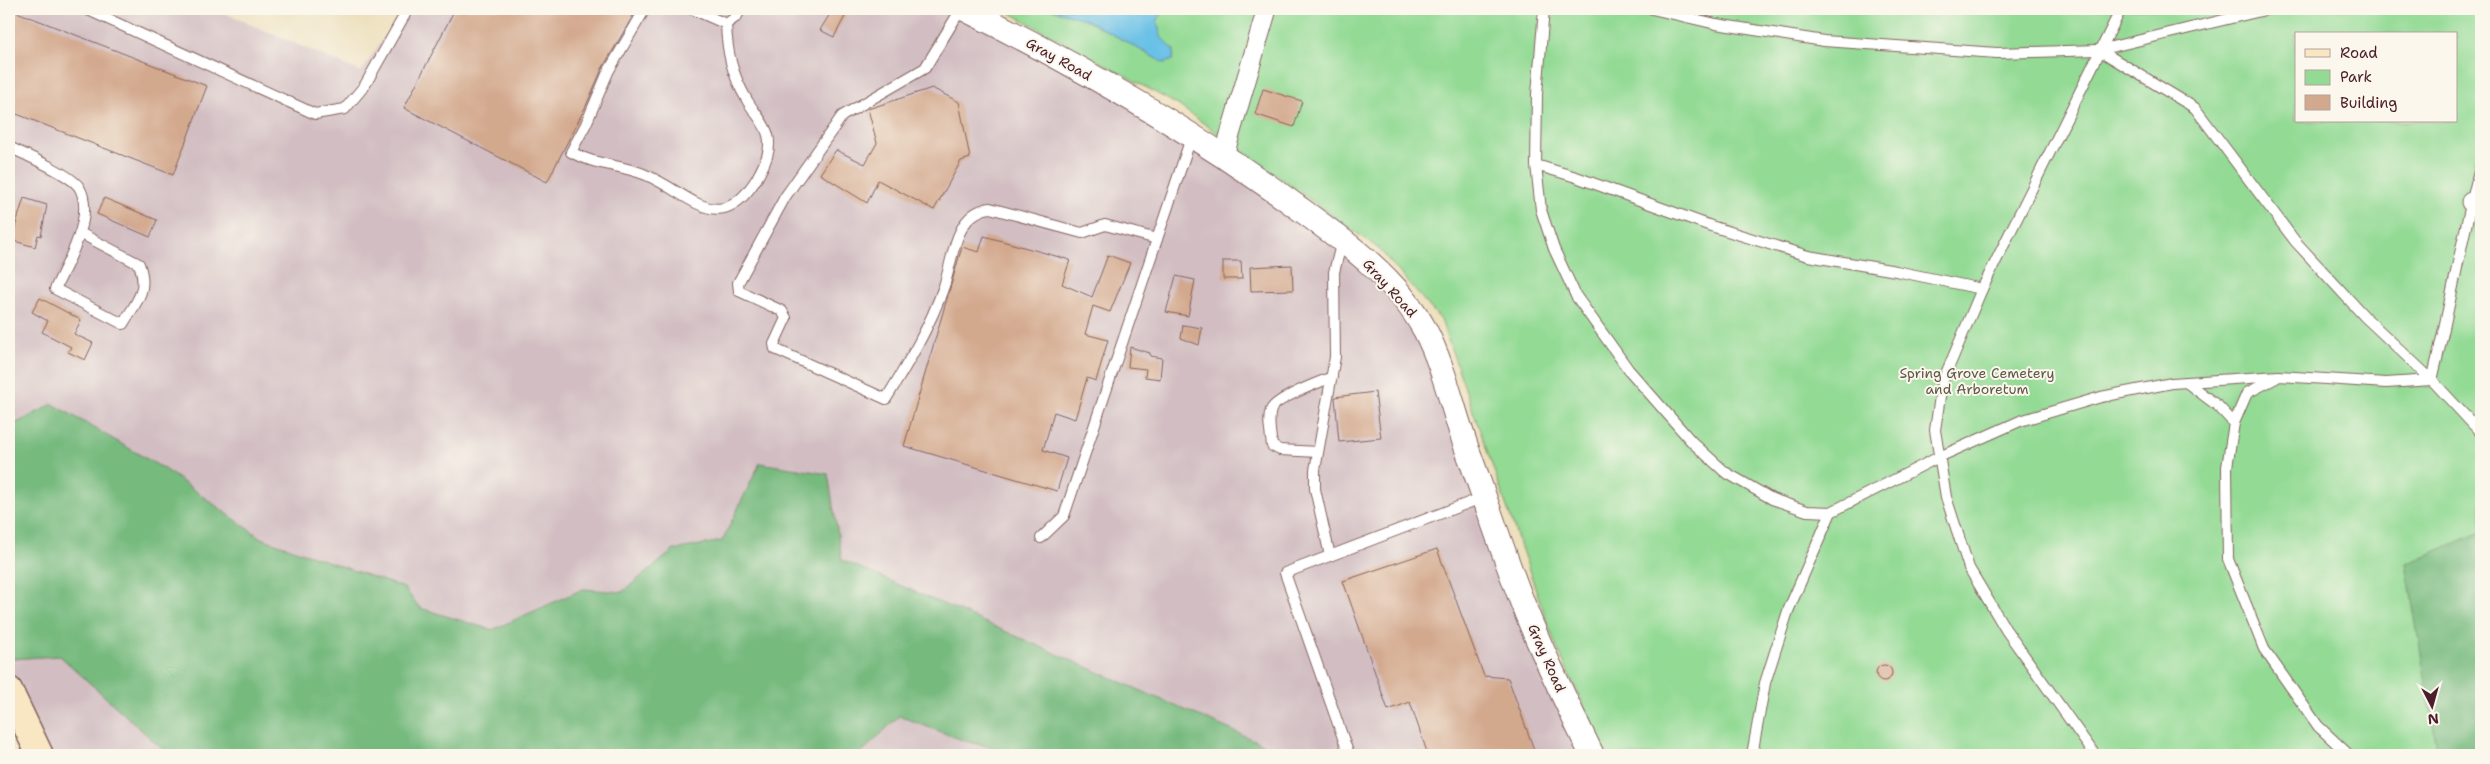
<svg xmlns="http://www.w3.org/2000/svg" width="2490" height="764" font-family="'Shantell Sans',sans-serif">
  <style>
    .industrial { fill: #d2bec2 }
    .green { fill: #93da94; stroke: #6e7c60; fill-rule: evenodd }
    .forest { fill: #76ba7e; stroke: #606c54 }
    .water { fill: #6ac1e7; stroke: #5a7089 }
    .building { fill: #d3a98e }
    .lines { fill: none; stroke-linecap: round; stroke-linejoin: round }
    .service-casing { stroke: #83635e; stroke-width: 12 }
    .minor-casing { stroke: #83635e; stroke-width: 21 }
    .tertiary-casing { stroke: #83635e; stroke-width: 26 }
    .secondary-casing { stroke: #83635e; stroke-width: 29 }
    .service { stroke: #fff; stroke-width: 10 }
    .minor { stroke: #fff; stroke-width: 19 }
    .tertiary { stroke: #fff; stroke-width: 24 }
    .secondary { stroke: #f9e7c3; stroke-width: 26 }
    .labels { text-anchor: middle; dominant-baseline: central; stroke-width: 4; stroke-linejoin: round; paint-order: stroke }
    .street-label { font-size: 14px; fill: #4a1f2b; stroke: #fbf7ec }
    .park-label { font-size: 14px; fill: #60574a; stroke: #fbf7ec }
  </style>
  <rect width="100%" height="100%" fill="#fbf7ec"/>
  <filter id="ink" filterUnits="userSpaceOnUse"><feTurbulence type="fractalNoise" baseFrequency=".02" numOctaves="2"/><feDisplacementMap in="SourceGraphic" scale="10" xChannelSelector="R" yChannelSelector="G"/><feConvolveMatrix kernelMatrix="1 2 1 2 8 2 1 2 1" color-interpolation-filters="sRGB"/></filter>
  <filter id="wash" filterUnits="userSpaceOnUse"><feTurbulence type="fractalNoise" baseFrequency=".0096" numOctaves="4" result="noise"/><feDisplacementMap in="SourceGraphic" scale="20" xChannelSelector="R" yChannelSelector="G"/><feGaussianBlur stdDeviation="1.12" result="paint"/><feColorMatrix in="noise" values="0 0 0 0 0 0 0 0 0 0 0 0 0 0 0 0 0 1.4 0 .05"/><feComposite in="paint" operator="in"/></filter>
  <g filter="url(#wash)">
    <rect width="100%" height="100%" fill="#ede0be"/>
    <!-- industrial -->
    <g class="industrial">
      <polygon points="9,9 215,9 361,72 403,9 965,9 1192,135 1411,309 1592,755 1266,755 1262,744 842,560 828,474 760,463 722,541 674,550 622,592 583,589 492,630 420,608 404,588 261,538 166,470 53,404 9,427"/>
      <polygon points="60,656 169,755 40,755 9,690 9,659"/>
      <polygon points="899,716 965,741 1024,755 859,755"/>
    </g>
    <!-- green -->
    <path class="green" d="M 1003,9 L 2481,9 L 2481,755 L 1606,755 L 1554,641 L 1441,320 L 1379,249 L 1178,105 ZM 2296,34 L 2456,34 L 2456,121 L 2296,121 Z"/>
    <!-- forest -->
    <g class="forest">
      <polygon points="53,404 166,470 261,538 404,588 420,608 492,630 583,589 622,592 674,550 722,541 760,463 828,474 842,560 1263,744 1266,755 1024,755 965,741 899,716 859,755 169,755 60,656 9,659 9,427"/>
      <polygon points="2481,532 2481,755 2438,755 2406,564"/>
    </g>
    <!-- water -->
    <polygon class="water" points="1050,9 1164,9 1157,21 1161,37 1174,50 1173,60 1164,63 1085,19"/>
    <g id="blocks">
      <!-- building -->
      <g class="building">
        <polygon points="9,9 207,86 173,175 9,111"/>
        <polygon points="455,9 637,9 602,69 586,106 547,182 404,108"/>
        <polygon points="833,9 849,9 834,37 820,30"/>
        <polygon points="932,88 959,102 970,158 961,161 934,210 878,180 867,203 820,174 836,150 865,164 877,143 868,109"/>
        <polygon points="1263,89 1302,101 1294,127 1255,114"/>
        <polygon points="24,198 47,205 41,236 38,235 35,247 11,240"/>
        <polygon points="104,198 157,220 150,237 97,214"/>
        <polygon points="984,236 1070,260 1062,284 1092,297 1108,255 1130,263 1110,312 1093,306 1085,334 1108,340 1096,381 1087,378 1075,419 1054,412 1043,450 1067,458 1057,491 904,446 962,247 979,252"/>
        <polygon points="1223,261 1241,261 1242,279 1223,279"/>
        <polygon points="1292,265 1293,290 1251,291 1250,267"/>
        <polygon points="1176,276 1195,280 1188,316 1166,312"/>
        <polygon points="40,298 81,320 74,334 93,343 85,360 68,352 71,347 42,332 48,321 32,312"/>
        <polygon points="1183,325 1202,328 1199,345 1181,338"/>
        <polygon points="1130,347 1150,353 1150,356 1162,358 1160,379 1145,377 1146,369 1128,367"/>
        <polygon points="1375,392 1381,438 1339,442 1335,397"/>
        <polygon points="1437,549 1484,676 1508,678 1536,755 1428,755 1410,702 1388,710 1343,581"/>
        <circle cx="1884" cy="673" r="8"/>
      </g>
    </g>
  </g>
  <g filter="url(#ink)">
    <use href="#blocks" fill-opacity="0" stroke="#83635e" stroke-width="1"/>
    <g class="lines">
      <!-- service casing -->
      <g class="service-casing">
        <g id="service">
          <polyline points="86,9 315,114 345,109 365,85 408,9"/>
          <path d="M 645,9 L 608,72 L 586,124 L 571,152 C 594,165 622,165 646,175 C 691,194 720,239 757,178 C 764,165 772,151 768,135 C 765,123 753,111 747,100 C 732,75 727,52 726,24"/>
          <polyline points="692,9 726,24 736,17 741,9"/>
          <path d="M 961,9 L 925,68 L 842,116 L 785,197 L 738,283 L 739,291 L 782,311 L 786,318 L 774,344 L 775,349 L 886,399 C 908,363 930,327 944,286 C 950,268 952,247 961,230 C 967,218 977,210 990,208 L 1082,233 L 1105,225 L 1157,239"/>
          <path d="M 1544,9 L 1537,94 L 1536,165 L 1541,210 L 1554,249 L 1576,296 L 1628,369 L 1692,442 L 1725,472 L 1772,499 L 1807,511 L 1831,512 L 1939,457 L 2020,421 L 2101,397 L 2172,383 L 2279,376 L 2386,383 L 2432,380 C 2450,308 2462,235 2481,164"/>
          <polyline points="1652,9 1716,24 1824,41 1997,53 2099,50 2269,9"/>
          <polyline points="2099,50 2195,108 2295,241 2365,317 2432,380 2481,433"/>
          <path d="M 9,147 C 24,154 70,174 79,187 C 96,215 67,263 55,289 L 123,324 C 136,302 149,291 139,264 L 80,233"/>
          <polyline points="1536,165 1576,177 1711,226 1808,256 1896,271 1982,289"/>
          <polyline points="2276,378 2247,393 2234,423 2227,467 2228,559 2264,649 2318,726 2349,755"/>
          <polyline points="2186,382 2218,406 2234,423"/>
          <path d="M 1318,452 L 1280,450 L 1272,446 C 1271,435 1267,420 1271,410 C 1274,399 1320,382 1332,377"/>
          <polyline points="1041,538 1064,516 1192,135"/>
          <polyline points="1330,556 1315,489 1315,470 1335,357 1334,272 1342,241"/>
          <polyline points="1349,755 1285,573 1484,497"/>
          <polyline points="1752,755 1765,683 1788,611 1831,512"/>
          <polyline points="2095,755 2006,630 1969,568 1946,497 1935,430 1942,383 1982,289 2121,9"/>
        </g>
      </g>
      <!-- minor casing -->
      <g class="minor-casing">
        <g id="minor">
          <polyline points="1224,155 1267,9"/>
          <polyline points="2471,202 2481,204"/>
        </g>
      </g>
      <!-- tertiary casing -->
      <g class="tertiary-casing">
        <path id="tertiary" d="M 965,9 C 1080,66 1192,131 1296,206 C 1343,240 1396,277 1425,330 C 1445,368 1455,419 1471,460 C 1491,515 1509,571 1531,624 C 1550,669 1571,712 1592,755"/>
      </g>
      <!-- secondary casing -->
      <g class="secondary-casing">
        <polyline id="secondary" points="9,690 40,755"/>
      </g>
      <!-- service -->
      <use href="#service" class="service"/>
      <!-- minor -->
      <use href="#minor" class="minor"/>
      <!-- tertiary -->
      <use href="#tertiary" class="tertiary"/>
      <!-- secondary -->
      <use href="#secondary" class="secondary"/>
    </g>
  </g>
  <g class="labels">
    <!-- street labels -->
    <g class="street-label">
      <text transform="translate(1059 59) rotate(29)">Gray Road</text>
      <text transform="translate(1390 288) rotate(48)">Gray Road</text>
      <text transform="translate(1547 658) rotate(66)">Gray Road</text>
    </g>
    <!-- park labels -->
    <g class="park-label">
      <text x="1977" y="373">Spring Grove Cemetery<tspan x="1977" dy="16">and Arboretum</tspan></text>
    </g>
  </g>
  <!-- margin -->
  <rect width="2490" height="764" fill="none" stroke="#fbf7ec" stroke-width="30"/>
  <!-- legend -->
  <rect x="2295" y="32" width="162" height="90" fill="#fbf7ec" stroke="#b4a19f"/>
  <rect x="2305" y="49" width="25" height="8" fill="#f9e7c3" stroke="#b4a19f"/>
  <text x="2340" y="58" font-size="15" fill="#4a1f2b">Road</text>
  <rect x="2305" y="70" width="25" height="15" fill="#93da94" stroke="#b4a19f"/>
  <text x="2340" y="82" font-size="15" fill="#4a1f2b">Park</text>
  <rect x="2305" y="95" width="25" height="15" fill="#d3a98e" stroke="#b4a19f"/>
  <text x="2340" y="108" font-size="15" fill="#4a1f2b">Building</text>
  <!-- north arrow -->
  <g transform="translate(2432 706) rotate(174)" stroke="#fbf7ec" stroke-width="4" paint-order="stroke">
  <path d="M0-4L9 19L0 12L-9 19Z" fill="#4a1f2b"/>
  <text y="-8" font-size="14" font-weight="bold" text-anchor="middle" fill="#4a1f2b">N</text>
  </g>
</svg>
